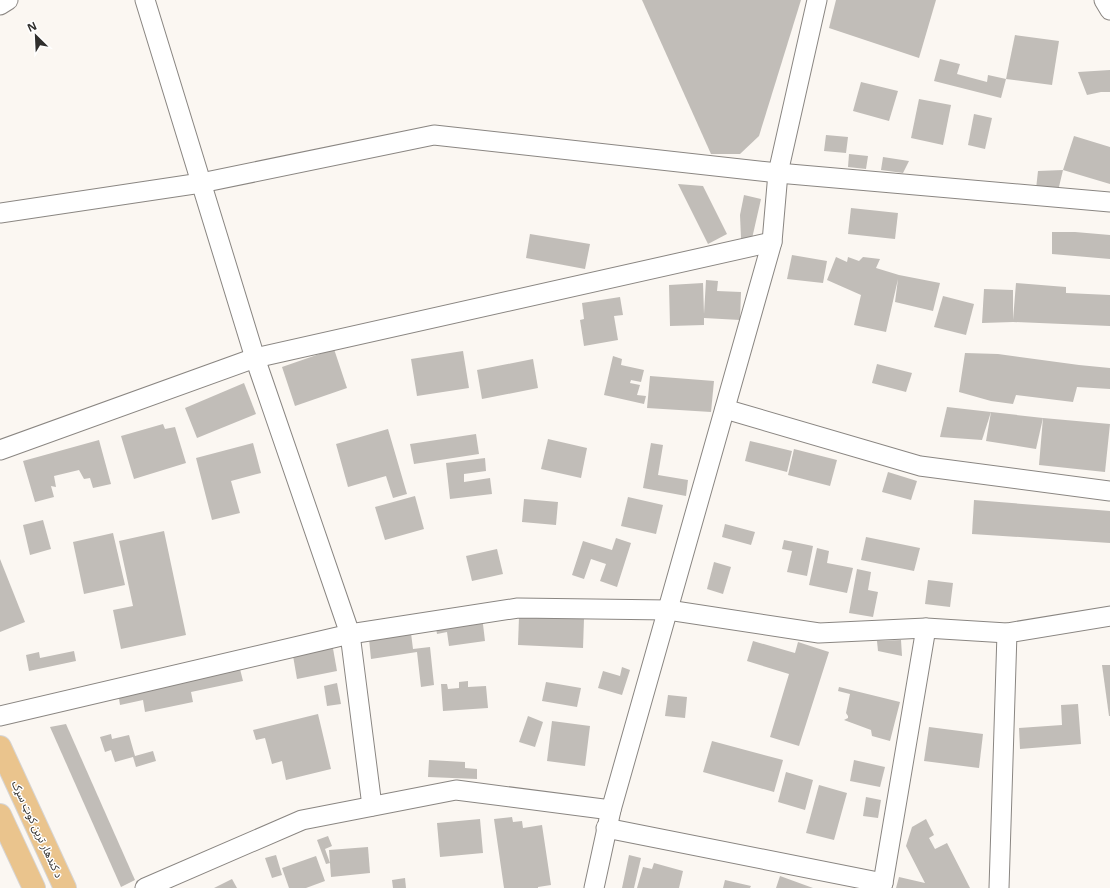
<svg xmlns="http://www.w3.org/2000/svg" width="1110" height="888" font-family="'Noto Sans','Noto Sans Arabic',sans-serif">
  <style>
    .building { fill: #c1bdb8 }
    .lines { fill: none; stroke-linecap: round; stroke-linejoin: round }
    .minor-casing { stroke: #8a8682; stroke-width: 21 }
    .primary-casing { stroke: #d6d5d5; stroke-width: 24 }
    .minor { stroke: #fff; stroke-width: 19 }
    .primary { stroke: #eac48d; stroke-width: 22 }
    .labels { text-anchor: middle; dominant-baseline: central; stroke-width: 3; stroke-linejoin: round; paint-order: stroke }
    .street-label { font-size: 11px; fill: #302f2d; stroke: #fff }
  </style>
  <rect width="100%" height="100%" fill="#fbf7f2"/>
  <!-- building -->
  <g class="building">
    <polygon points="642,0 801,0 759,136 740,154 711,154"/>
    <polygon points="836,0 936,0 919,58 829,28"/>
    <polygon points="1015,35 1059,41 1052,85 1006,79"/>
    <polygon points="940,59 960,64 957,74 987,82 988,75 1006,79 1001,98 934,81"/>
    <polygon points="1110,70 1110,92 1101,92 1087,95 1078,72"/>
    <polygon points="861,82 898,91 889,121 853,111"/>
    <polygon points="919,99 951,105 943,145 911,138"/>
    <polygon points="974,114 992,118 985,149 968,145"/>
    <polygon points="826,135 848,137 846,153 824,151"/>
    <polygon points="1074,136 1110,147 1110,184 1063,170 1058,191 1036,189 1038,171 1063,170"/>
    <polygon points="849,154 868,156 866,169 848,167"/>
    <polygon points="883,157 909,161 903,173 881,170"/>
    <polygon points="678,184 703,186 727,234 708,244"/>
    <polygon points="744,195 761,199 751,243 741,238 740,215"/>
    <polygon points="851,208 898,213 895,239 848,234"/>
    <polygon points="1052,232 1075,232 1110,235 1110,259 1052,254"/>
    <polygon points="530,234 590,244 585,269 526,258"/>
    <polygon points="792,255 827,261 823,283 787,279"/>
    <polygon points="836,257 847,262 848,257 859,261 863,257 880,259 876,268 899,275 940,283 933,311 895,302 898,279 886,332 854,325 861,295 827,280"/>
    <polygon points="706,280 718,281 717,291 741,292 740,320 704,318 704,325 670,326 669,285 703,283 704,314"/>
    <polygon points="1016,283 1066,287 1066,293 1110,295 1110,326 1013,322 982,323 984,289 1013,290 1013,320"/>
    <polygon points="943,296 974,304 966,335 934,327"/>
    <polygon points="620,297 623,315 614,316 618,340 584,346 580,320 584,319 582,303"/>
    <polygon points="334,349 347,388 295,406 282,367"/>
    <polygon points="463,351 469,388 417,396 411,359"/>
    <polygon points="965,353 998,354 1079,365 1110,368 1110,389 1077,387 1073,402 1016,395 1013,404 991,401 959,392"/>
    <polygon points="613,356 622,359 621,365 644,370 641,382 631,380 630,383 640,385 637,395 646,396 644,404 604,395"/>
    <polygon points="533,359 538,388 482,399 477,370"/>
    <polygon points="877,364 912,373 906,392 872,383"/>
    <polygon points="650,376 714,381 711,412 647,408"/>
    <polygon points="244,383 256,414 197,438 185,408"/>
    <polygon points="947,407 991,412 982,440 940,437"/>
    <polygon points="991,412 1043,418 1036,449 986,441"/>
    <polygon points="1043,418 1110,424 1105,472 1039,465"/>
    <polygon points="163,424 165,429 175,427 186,463 134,479 121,436"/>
    <polygon points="388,429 407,494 393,498 386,476 348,487 336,444"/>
    <polygon points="476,434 479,454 414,464 410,444"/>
    <polygon points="548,439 587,448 581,478 541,469"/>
    <polygon points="99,440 111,484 93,488 90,478 84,479 79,470 54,476 56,487 51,486 54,497 35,502 23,461"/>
    <polygon points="750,441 792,451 787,472 745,461"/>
    <polygon points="253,443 261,473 231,481 240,513 212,520 196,458"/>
    <polygon points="651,443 663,445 658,475 688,480 686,496 643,488"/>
    <polygon points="794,449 837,460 830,486 788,475"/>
    <polygon points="485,458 486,471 464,474 464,482 490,478 492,494 450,499 446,463"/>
    <polygon points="888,472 917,481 911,500 882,492"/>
    <polygon points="415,496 424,529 385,540 375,507"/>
    <polygon points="628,497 663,505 656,534 621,526"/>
    <polygon points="524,499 558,502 556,525 522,522"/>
    <polygon points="974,500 1110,511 1110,543 972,534"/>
    <polygon points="43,520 51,549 30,555 23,525"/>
    <polygon points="725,524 755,532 751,545 722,537"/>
    <polygon points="164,531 186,635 121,649 113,610 133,606 119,541"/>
    <polygon points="113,533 125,585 84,594 73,542"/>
    <polygon points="866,537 920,548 914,571 861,560"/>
    <polygon points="616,538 631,543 617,587 600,581 606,564 591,559 584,579 572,575 583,541 612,550"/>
    <polygon points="784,540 813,546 807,576 787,572 792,551 782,549"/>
    <polygon points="817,548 829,551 827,563 853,568 847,593 809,585"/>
    <polygon points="497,549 503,574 472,581 466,556"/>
    <polygon points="0,559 25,622 0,632"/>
    <polygon points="714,562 731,567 723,594 707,589"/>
    <polygon points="857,569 871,572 868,590 878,592 873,617 849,613"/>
    <polygon points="928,580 953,583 950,607 925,604"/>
    <polygon points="482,616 485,641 449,646 447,632 437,634 435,623"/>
    <polygon points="519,617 584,619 583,648 518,645"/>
    <polygon points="411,633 413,649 430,647 434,685 421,687 417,652 371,659 369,639"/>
    <polygon points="901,640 902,656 878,651 877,641"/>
    <polygon points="753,641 795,653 798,642 829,652 799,746 770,737 789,674 747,661"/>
    <polygon points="332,643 337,671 297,679 292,650"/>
    <polygon points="74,651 76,661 29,671 26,655 39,652 40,658"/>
    <polygon points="239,665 243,681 191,692 193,702 145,712 143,700 120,705 118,692"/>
    <polygon points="1102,665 1110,665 1110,716 1109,716"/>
    <polygon points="622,667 630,670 622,695 598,688 603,671 620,676"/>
    <polygon points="468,681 468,687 486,686 488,708 443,711 441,684 447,684 448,689 459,688 459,682"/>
    <polygon points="546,682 581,688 577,707 542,701"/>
    <polygon points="337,683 341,704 327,706 324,686"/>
    <polygon points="839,687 900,702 890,741 872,736 871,730 844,720 848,718 848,716 846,713 850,694 838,691"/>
    <polygon points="668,695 687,697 685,718 665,716"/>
    <polygon points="1078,704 1081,744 1020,749 1019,728 1062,725 1061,705"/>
    <polygon points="318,714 331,769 286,780 282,761 272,764 265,738 256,740 253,730"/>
    <polygon points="528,716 543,722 535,747 519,742"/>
    <polygon points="552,721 590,726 585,766 547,761"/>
    <polygon points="66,724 135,880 121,887 50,727"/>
    <polygon points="929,727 983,734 979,768 924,761"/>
    <polygon points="111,734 112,739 129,735 135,756 153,751 156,761 136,767 133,757 115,762 111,750 105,752 100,737"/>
    <polygon points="712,741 783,760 774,792 703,772"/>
    <polygon points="429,760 465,762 465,768 477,769 477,779 428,777"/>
    <polygon points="854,760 885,767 880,787 850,781"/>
    <polygon points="786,772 813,780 805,810 778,802"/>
    <polygon points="819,785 847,793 834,840 806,833"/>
    <polygon points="866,797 881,800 878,818 863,816"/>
    <polygon points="512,817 513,822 522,821 523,828 542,825 551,885 538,887 538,888 504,888 494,819"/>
    <polygon points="480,819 483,853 440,857 437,823"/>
    <polygon points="926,819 934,835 929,838 935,849 947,843 970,888 896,888 899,877 925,883 906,846 912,827"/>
    <polygon points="328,836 332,846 325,849 330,863 326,864 317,840"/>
    <polygon points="368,847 370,873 331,877 329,850"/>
    <polygon points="276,855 282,875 272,878 265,858"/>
    <polygon points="629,855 641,858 634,888 622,888"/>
    <polygon points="316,856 325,881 306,888 289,888 282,868"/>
    <polygon points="654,863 683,871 679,888 637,888 643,867 652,869"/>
    <polygon points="780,876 813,888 776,888"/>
    <polygon points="405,878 406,888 393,888 392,880"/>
    <polygon points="232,879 237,888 214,888"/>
    <polygon points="725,880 751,886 750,888 723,888"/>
  </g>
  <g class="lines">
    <!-- minor casing -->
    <g class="minor-casing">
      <g id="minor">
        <polyline points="145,0 255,358 350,634 372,806"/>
        <polyline points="1104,0 1110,10"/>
        <polyline points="0,5 8,0"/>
        <polyline points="0,213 201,183 434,135 778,173 1110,202"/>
        <polyline points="725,409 920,466 1110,491"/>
        <polyline points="0,450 255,358 772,242"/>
        <polyline points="0,716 350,634 518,608 668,610 819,633 926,628 1007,633 1110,616"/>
        <polyline points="606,828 883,883"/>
        <polyline points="145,888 302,820 456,790 611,810"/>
        <polyline points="594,888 611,810 772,242 778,173 817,0"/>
        <polyline points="880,888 883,883 926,628"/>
        <polyline points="999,888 1007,633"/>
      </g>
    </g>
    <!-- primary casing -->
    <g class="primary-casing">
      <g id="primary">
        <polyline points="0,747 65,888"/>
        <polyline points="0,815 34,888"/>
      </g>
    </g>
    <!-- minor -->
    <use href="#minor" class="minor"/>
    <!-- primary -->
    <use href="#primary" class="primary"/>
  </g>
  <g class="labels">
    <!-- street labels -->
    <g class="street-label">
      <text transform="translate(38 829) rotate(65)">د کندهار ترين کوټ سړک</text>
    </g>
  </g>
  <!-- north arrow -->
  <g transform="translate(36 36) rotate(336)" stroke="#ffffff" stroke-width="3" paint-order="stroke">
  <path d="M0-3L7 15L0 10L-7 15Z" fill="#302f2d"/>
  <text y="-6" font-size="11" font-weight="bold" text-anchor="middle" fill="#302f2d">N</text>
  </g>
</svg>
